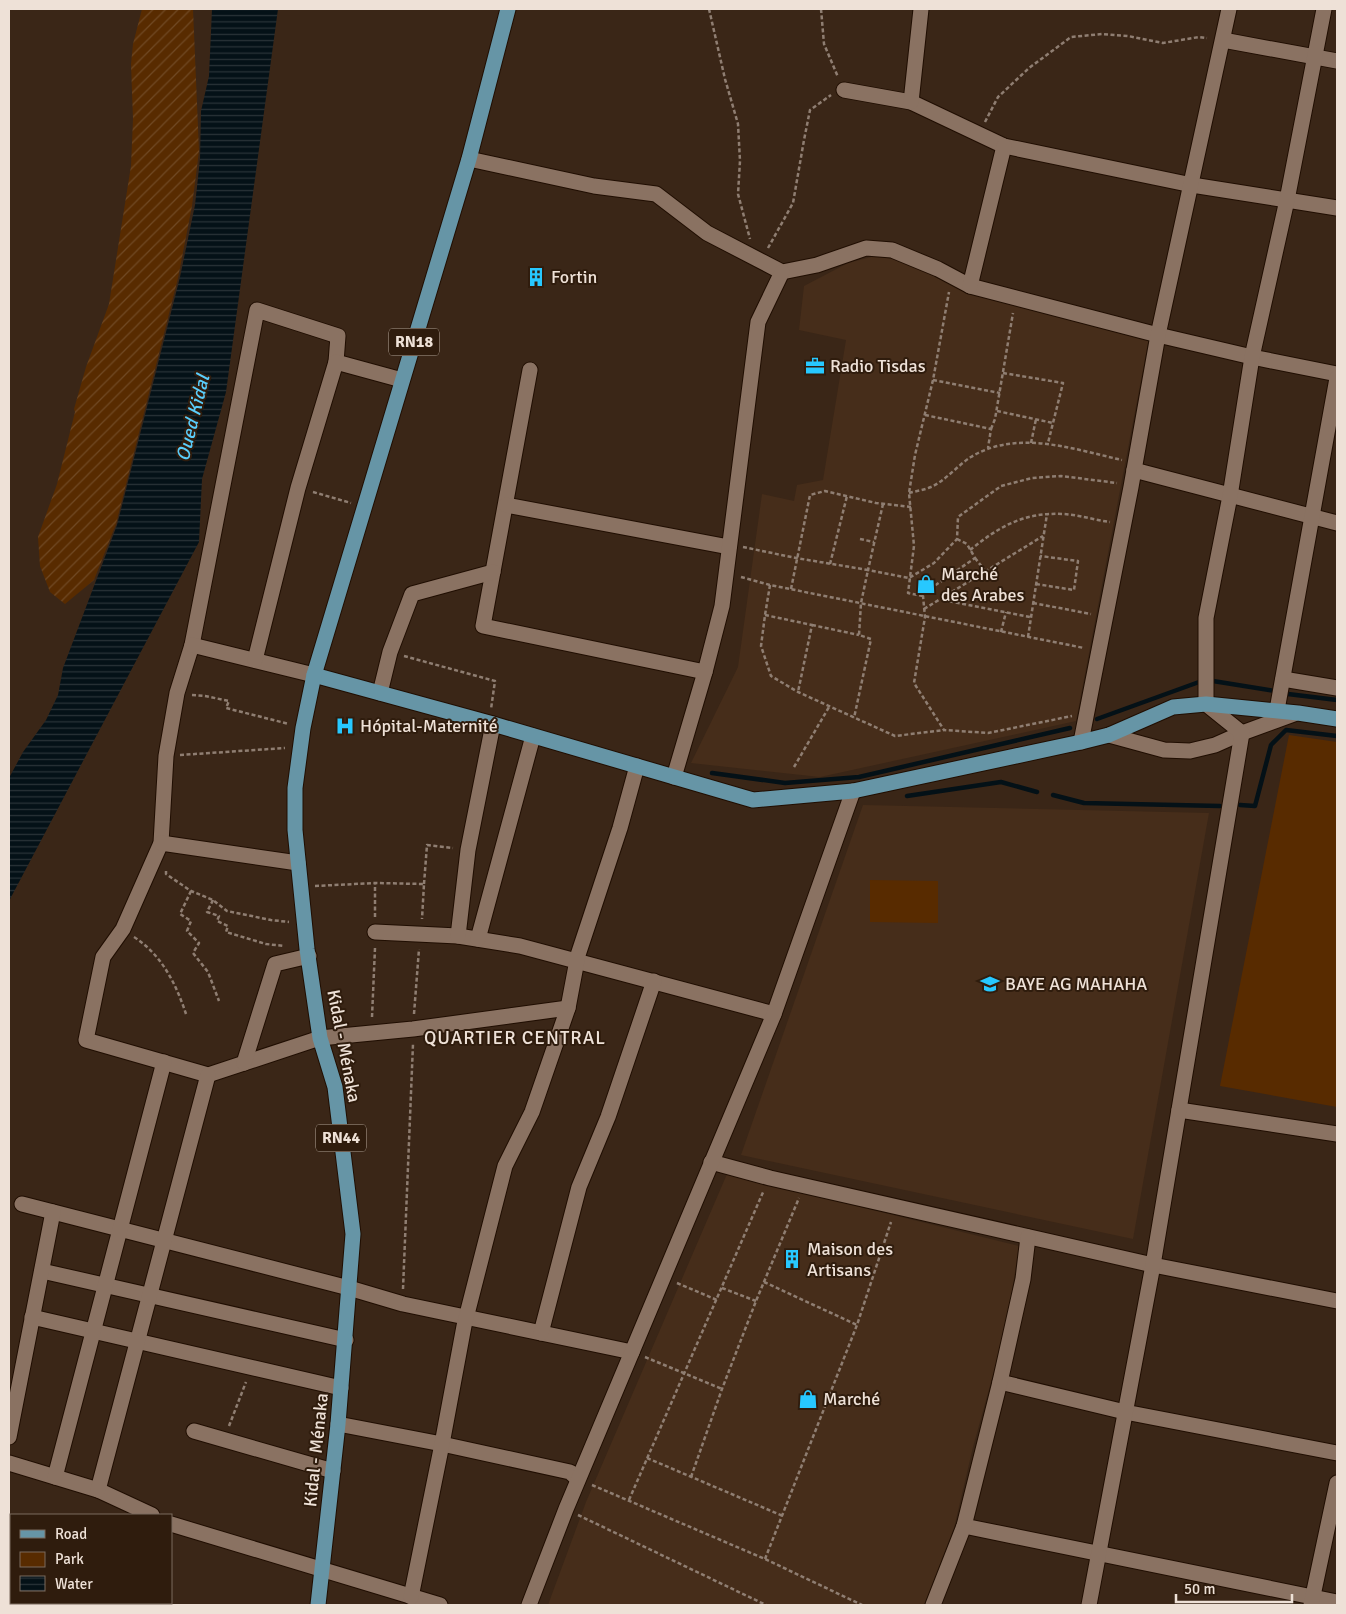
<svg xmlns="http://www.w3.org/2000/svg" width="1346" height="1614" font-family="Signika,sans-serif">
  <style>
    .built { fill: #462d1a }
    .park { fill: #582b00 }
    .garden { fill: url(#garden-furrows) }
    .water { fill: url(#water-rules) }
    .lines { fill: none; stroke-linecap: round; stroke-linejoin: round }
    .stream { stroke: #041117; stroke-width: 4.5 }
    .street-casing { stroke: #200e02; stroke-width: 17 }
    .primary-casing { stroke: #200e02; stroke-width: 17 }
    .path { stroke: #8f7e72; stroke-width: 2.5; stroke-dasharray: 4 2.5; stroke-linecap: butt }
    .street { stroke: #8a7262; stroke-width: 15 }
    .primary { stroke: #6695a6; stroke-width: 15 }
    .labels { text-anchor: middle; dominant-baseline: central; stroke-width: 4; stroke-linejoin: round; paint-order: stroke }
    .shield { fill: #2f1c0d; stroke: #b5a69a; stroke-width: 1 }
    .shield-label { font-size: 16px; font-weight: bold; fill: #eee1d7 }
    .poi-label { font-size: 18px; fill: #eee1d7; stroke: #2f1c0d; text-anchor: start }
    .street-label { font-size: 18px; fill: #eee1d7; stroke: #2f1c0d }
    .water-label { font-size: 19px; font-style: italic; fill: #5acdfb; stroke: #2f1c0d }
    .neighbourhood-label { font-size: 19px; letter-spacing: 1px; fill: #eee1d7; stroke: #2f1c0d }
  </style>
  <defs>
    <pattern id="garden-furrows" width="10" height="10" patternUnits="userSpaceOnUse" patternTransform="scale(1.25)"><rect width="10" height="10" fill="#582b00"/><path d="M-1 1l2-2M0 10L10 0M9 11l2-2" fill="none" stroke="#704924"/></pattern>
    <pattern id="water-rules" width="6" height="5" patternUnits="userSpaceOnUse" patternTransform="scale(1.25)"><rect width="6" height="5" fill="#041117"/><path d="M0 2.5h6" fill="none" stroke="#293338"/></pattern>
  </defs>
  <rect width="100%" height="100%" fill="#3a2617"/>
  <!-- built -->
  <g class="built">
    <polygon points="875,256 900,260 1149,338 1076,721 820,777 691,763 738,667 762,494 794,501 797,485 823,480 846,340 799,330 804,286 848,263"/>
    <polygon points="863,805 1209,813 1133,1239 741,1155"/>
    <polygon points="727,1174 1019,1246 1007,1324 973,1447 954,1528 924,1605 548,1605 586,1502"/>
  </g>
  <!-- park -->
  <g class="park">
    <polygon points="1289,735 1337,742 1337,1107 1220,1086"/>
    <polygon points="870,880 938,881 938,923 870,922"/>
  </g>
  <!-- garden -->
  <polygon class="garden" points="142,9 193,9 199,151 192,206 178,278 116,524 94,580 65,604 50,592 40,566 38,537 57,484 75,412 74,409 86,367 109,304 131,166 133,119 131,64 133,44"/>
  <!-- water -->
  <polygon class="water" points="212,9 278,9 226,392 202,479 199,542 9,901 9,778 23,752 46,720 58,695 63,668 117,525 180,277 195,205 200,159 201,111 209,76"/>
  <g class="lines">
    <!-- stream -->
    <g class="stream">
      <polyline points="1213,681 1275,691"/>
      <polyline points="1288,694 1337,700"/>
      <polyline points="1097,719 1199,682"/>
      <polyline points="712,773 785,783 859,777 1070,728"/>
      <polyline points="1053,795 1084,803 1220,806"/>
      <polyline points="907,796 1001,782 1037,792"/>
      <polyline points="1240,805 1255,806 1271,745 1286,730 1337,736"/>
    </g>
    <!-- street casing -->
    <g class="street-casing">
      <g id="street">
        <polyline points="1223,40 1337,61"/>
        <polyline points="844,90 911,102 1004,146 1192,185 1337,208"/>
        <polyline points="911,102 921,9"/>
        <polyline points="469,159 594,186 656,194 707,233 782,272 817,265 866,248 892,250 938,269 970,286 1158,335 1252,357 1337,374"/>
        <polyline points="970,286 1004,146"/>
        <polyline points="336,362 338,336 257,310 192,645 177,693 166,756 161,843 123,929 103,957 86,1040 208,1075 320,1038 413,1029 568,1008"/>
        <polyline points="530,370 483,626 705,672"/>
        <polyline points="1134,470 1337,523"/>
        <polyline points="506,505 729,547"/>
        <polyline points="192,645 314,675"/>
        <polyline points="255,660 298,488 336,362 402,380"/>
        <polyline points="1283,679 1337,688"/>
        <polyline points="380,693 390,652 412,594 493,572"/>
        <polyline points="1277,710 1337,378"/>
        <polyline points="1109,735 1164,750 1190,751 1215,745 1242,733 1294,714"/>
        <polyline points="1081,742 1131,487 1158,335 1229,9"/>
        <polyline points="674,777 705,672 722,606 758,322 782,272"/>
        <polyline points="161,843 298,863"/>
        <polyline points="375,932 458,936 520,946 774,1014"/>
        <polyline points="458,936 468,850 493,724"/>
        <polyline points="478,939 533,736"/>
        <polyline points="244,1063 275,964 309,956"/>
        <polyline points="1179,1110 1337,1134"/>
        <polyline points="711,1162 770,1178 1153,1265 1337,1301"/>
        <polyline points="22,1204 349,1288 403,1304 632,1352"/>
        <polyline points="42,1271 346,1340"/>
        <polyline points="32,1317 341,1388"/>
        <polyline points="541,1333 579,1187 608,1117 654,981"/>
        <polyline points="1000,1382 1125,1412 1337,1453"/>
        <polyline points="338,1424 442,1444 570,1472 578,1479"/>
        <polyline points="194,1431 333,1471"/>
        <polyline points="9,1437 53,1212"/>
        <polyline points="9,1463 98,1490 152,1515"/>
        <polyline points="55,1477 164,1062"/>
        <polyline points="98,1490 208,1075"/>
        <polyline points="171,1524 440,1605"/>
        <polyline points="964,1526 1337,1602"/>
        <polyline points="411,1597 442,1444 464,1326 505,1166 532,1112 568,1008 578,955 620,828 637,766"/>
        <polyline points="529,1605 566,1509 774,1014 853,791"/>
        <polyline points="933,1605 964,1526 1000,1382 1023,1279 1028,1237"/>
        <polyline points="1089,1605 1153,1265 1242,733 1206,704 1206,618 1230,496 1252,357 1287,200 1324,9"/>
        <polyline points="1311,1605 1337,1483"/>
      </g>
    </g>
    <!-- primary casing -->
    <g class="primary-casing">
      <g id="primary">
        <polyline points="314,675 493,724 753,800 853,791 1081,742 1109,735 1173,707 1206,704 1298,713 1337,719"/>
        <polyline points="318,1605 338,1424 353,1234 335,1087 320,1038 307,949 295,830 295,788 303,728 314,675 469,159 508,9"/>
      </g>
    </g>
    <!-- path -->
    <g class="path">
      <polyline points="709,9 725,79 738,124 740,161 738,194 750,239"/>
      <polyline points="821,9 824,44 838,77"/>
      <polyline points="985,122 998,97 1029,68 1071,37 1102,34 1128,36 1163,43 1199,37 1207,38"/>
      <polyline points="768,248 793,203 804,140 810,110 831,95"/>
      <polyline points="1003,373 1063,383 1048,443"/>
      <polyline points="933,380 1000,393"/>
      <polyline points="997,411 1053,423"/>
      <polyline points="925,415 991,429 988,448"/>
      <polyline points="991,429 995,419 1013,313"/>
      <polyline points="1031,443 1036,419"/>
      <polyline points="313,492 351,503"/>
      <path d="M 909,493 C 916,491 924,490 931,487 C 945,481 958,465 971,457 C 1017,429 1073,449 1122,460"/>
      <polyline points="883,504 868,570 909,578 934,563 957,539 958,517 1001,486 1032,478 1061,476 1117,483"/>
      <polyline points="860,539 874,542"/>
      <polyline points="957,539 967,544 975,558 927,591 923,596 925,617 914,683 944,730 988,733 1072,716"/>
      <polyline points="743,547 796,558 868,570 861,603 859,635 871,639 854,718"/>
      <path d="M 970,550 C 1000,526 1024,512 1064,514 C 1079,515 1095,520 1110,522"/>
      <polyline points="975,558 986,572"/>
      <polyline points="830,564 847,496"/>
      <polyline points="741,577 770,585 1084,648"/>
      <polyline points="1036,584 1074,590 1078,561 1040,556"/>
      <polyline points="770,585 765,615 761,646 771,676 798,692 895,736 944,730"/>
      <polyline points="791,589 810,495 825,491 876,503 911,507"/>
      <polyline points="923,596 908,593 914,546 909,493 915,455 933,380 949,292"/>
      <polyline points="943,600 1030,617"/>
      <polyline points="1033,603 1091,614"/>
      <polyline points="924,609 1043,536"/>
      <polyline points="765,615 812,625 798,692"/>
      <polyline points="812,625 859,635"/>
      <polyline points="1001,632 1006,612"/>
      <polyline points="1028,637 1047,514"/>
      <polyline points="404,656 495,681 491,709"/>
      <polyline points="192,695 205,696 229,701 226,708 289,724"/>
      <polyline points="180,755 285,748"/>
      <polyline points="794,767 829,707"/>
      <polyline points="166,871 166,874 191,891 213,900 227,911 271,920 289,922"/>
      <polyline points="424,884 427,845 453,848"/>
      <polyline points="315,886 375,883 424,884 422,919"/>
      <polyline points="191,891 180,914 191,921 187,931 199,943 193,953 208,972 219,1001"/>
      <polyline points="213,900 207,912 219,916 217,921 228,926 226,932 266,944 284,946"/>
      <polyline points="375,917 375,883"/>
      <path d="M 134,937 C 162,955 176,984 186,1014"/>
      <polyline points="414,1014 419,949"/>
      <polyline points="372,1017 375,948"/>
      <polyline points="764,1282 857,1325"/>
      <polyline points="677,1283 717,1300"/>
      <polyline points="722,1288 756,1301"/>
      <polyline points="403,1289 413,1044"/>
      <polyline points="645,1357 722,1389"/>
      <polyline points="229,1426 246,1382"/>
      <polyline points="647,1458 783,1516"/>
      <polyline points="691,1477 722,1389 756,1301 799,1198"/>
      <polyline points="592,1485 765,1559 862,1605"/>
      <polyline points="629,1500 764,1190"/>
      <polyline points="578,1515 766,1605"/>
      <polyline points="765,1559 857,1325 891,1222"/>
    </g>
    <!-- street -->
    <use href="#street" class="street"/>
    <!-- primary -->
    <use href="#primary" class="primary"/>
  </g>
  <!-- icons -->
  <defs>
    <g id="building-bare" transform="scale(1.5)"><path d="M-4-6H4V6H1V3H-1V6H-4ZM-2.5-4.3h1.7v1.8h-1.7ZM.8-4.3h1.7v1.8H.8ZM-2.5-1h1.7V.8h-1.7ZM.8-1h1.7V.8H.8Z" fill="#27c8ff" stroke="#2f1c0d" stroke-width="2.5" paint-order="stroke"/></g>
    <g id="office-bare" transform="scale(1.5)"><path d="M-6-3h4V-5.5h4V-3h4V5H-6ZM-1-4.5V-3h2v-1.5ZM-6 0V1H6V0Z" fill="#27c8ff" stroke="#2f1c0d" stroke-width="2.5" paint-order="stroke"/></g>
    <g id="shop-bare" transform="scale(1.5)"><path d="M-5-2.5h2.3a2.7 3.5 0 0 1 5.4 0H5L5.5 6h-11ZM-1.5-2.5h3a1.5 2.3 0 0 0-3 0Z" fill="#27c8ff" stroke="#2f1c0d" stroke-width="2.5" paint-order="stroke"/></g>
    <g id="hospital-bare" transform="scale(1.5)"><path d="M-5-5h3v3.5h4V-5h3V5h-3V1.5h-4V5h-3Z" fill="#27c8ff" stroke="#2f1c0d" stroke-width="2.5" paint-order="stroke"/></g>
    <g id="school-bare" transform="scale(1.5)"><path d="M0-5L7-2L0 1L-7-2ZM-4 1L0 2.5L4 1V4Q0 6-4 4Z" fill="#27c8ff" stroke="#2f1c0d" stroke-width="2.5" paint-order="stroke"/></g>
  </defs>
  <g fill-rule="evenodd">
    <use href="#building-bare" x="536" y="277"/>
    <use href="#office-bare" x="815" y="366"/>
    <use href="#shop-bare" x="926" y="584"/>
    <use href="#hospital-bare" x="345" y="726"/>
    <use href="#school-bare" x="990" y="984"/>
    <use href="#building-bare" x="792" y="1259"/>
    <use href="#shop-bare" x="808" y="1399"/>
  </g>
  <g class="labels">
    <!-- shield labels -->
    <g class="shield">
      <rect x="389" y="328.5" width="50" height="27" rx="4"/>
      <rect x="316" y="1124.5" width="50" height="27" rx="4"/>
    </g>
    <g class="shield-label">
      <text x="414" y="342">RN18</text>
      <text x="341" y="1138">RN44</text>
    </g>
    <!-- poi labels -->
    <g class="poi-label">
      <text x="551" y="277">Fortin</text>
      <text x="830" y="366">Radio Tisdas</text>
      <text x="941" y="574">Marché<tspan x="941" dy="21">des Arabes</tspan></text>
      <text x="360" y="726">Hópital-Maternité</text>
      <text x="1005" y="984">BAYE AG MAHAHA</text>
      <text x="807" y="1249">Maison des<tspan x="807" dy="21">Artisans</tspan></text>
      <text x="823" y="1399">Marché</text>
    </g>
    <!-- street labels -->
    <g class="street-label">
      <text transform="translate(344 1046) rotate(79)">Kidal - Ménaka</text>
      <text transform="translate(316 1450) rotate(-84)">Kidal - Ménaka</text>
    </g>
    <!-- water labels -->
    <g class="water-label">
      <text transform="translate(193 418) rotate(-76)">Oued Kidal</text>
    </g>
    <!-- neighbourhood labels -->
    <g class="neighbourhood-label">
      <text x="515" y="1038">QUARTIER CENTRAL</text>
    </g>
  </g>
  <!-- border -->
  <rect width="1346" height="1614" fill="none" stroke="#eee1d7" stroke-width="20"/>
  <!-- legend -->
  <rect x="10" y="1514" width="162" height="90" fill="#2f1c0d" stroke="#7b6b5e"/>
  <rect x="20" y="1530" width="25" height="8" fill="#6695a6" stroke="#7b6b5e"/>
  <text x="55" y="1539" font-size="15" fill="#eee1d7">Road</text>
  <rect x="20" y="1552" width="25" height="15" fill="#582b00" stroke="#7b6b5e"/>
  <text x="55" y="1564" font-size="15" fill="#eee1d7">Park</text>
  <rect x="20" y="1576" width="25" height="15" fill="url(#water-rules)" stroke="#7b6b5e"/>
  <text x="55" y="1589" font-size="15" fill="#eee1d7">Water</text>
  <!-- scale -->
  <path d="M1176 1594v8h116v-8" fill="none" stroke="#eee1d7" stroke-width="2.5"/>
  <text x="1184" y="1594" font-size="15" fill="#eee1d7" stroke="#2f1c0d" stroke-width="4" paint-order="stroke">50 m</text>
</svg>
